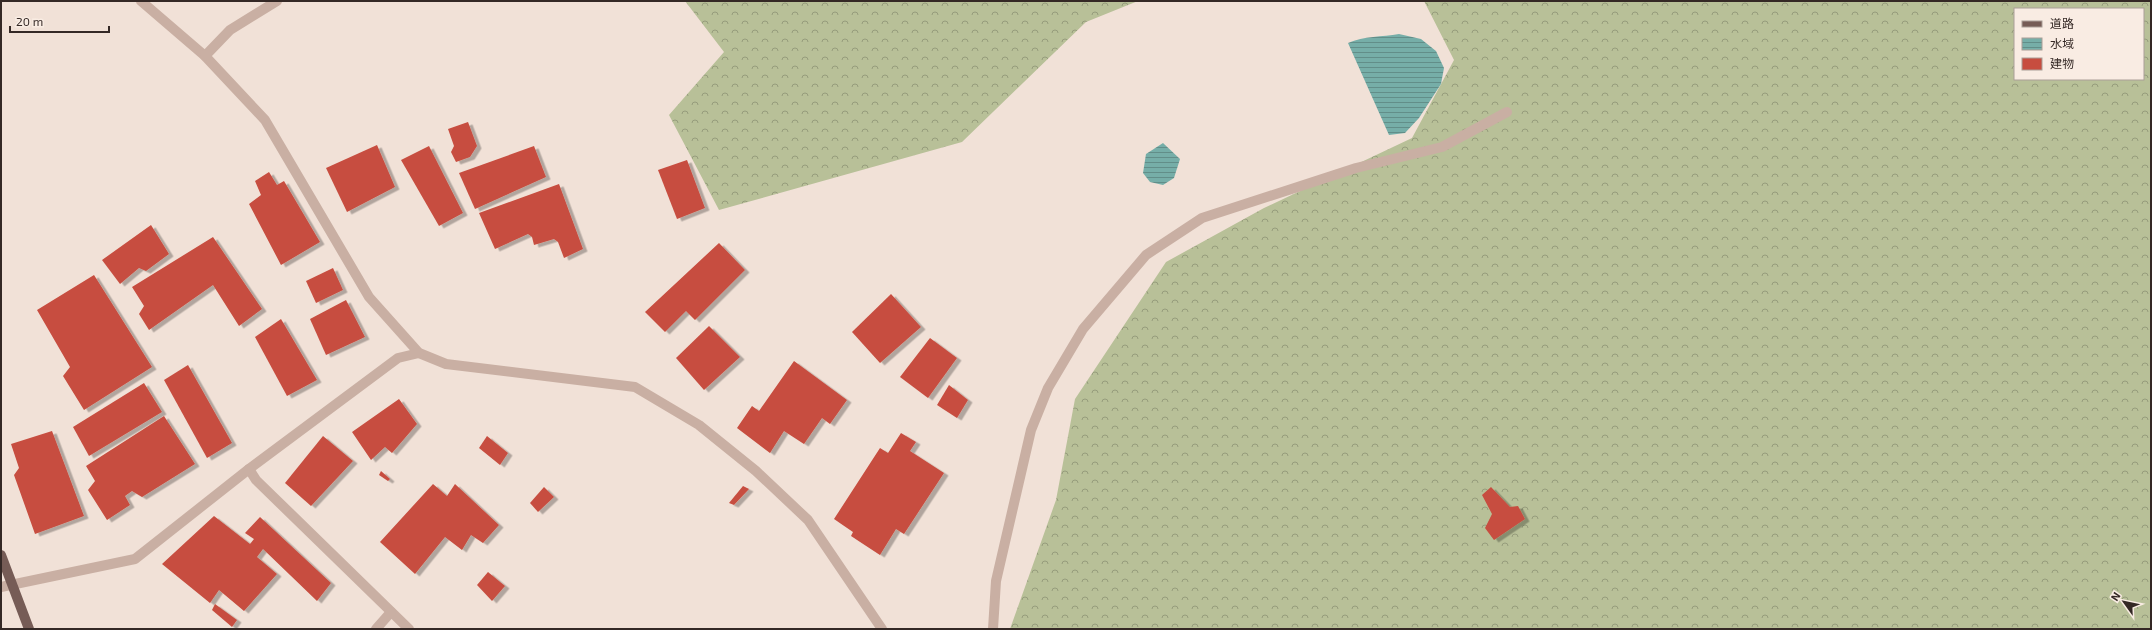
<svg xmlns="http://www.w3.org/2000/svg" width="2152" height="630" font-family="'Exo 2','Noto Sans JP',sans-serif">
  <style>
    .forest { fill: url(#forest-crowns); fill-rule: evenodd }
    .water { fill: url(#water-rules) }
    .building { fill: #c74d3f; filter: url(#shadow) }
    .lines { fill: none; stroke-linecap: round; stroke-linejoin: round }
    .street { stroke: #c9afa3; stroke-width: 10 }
    .primary { stroke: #765c56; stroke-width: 10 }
  </style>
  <defs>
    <pattern id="forest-crowns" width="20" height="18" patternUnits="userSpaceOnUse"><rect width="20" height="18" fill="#b8c098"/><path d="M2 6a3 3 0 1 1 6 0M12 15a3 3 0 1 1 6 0" fill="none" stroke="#969c7c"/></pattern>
    <pattern id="water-rules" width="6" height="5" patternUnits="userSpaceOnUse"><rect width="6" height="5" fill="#76aea8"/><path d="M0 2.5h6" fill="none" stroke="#628e89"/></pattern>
    <filter id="shadow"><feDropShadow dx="4.5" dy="2.5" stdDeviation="0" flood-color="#0004"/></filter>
  </defs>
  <rect width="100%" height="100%" fill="#f1e1d7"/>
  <!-- forest -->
  <g class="forest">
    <polygon points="685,1 1138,1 1086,22 962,142 719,210 669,115 724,52"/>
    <path d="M 1424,1 L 2151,1 L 2151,629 L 1010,629 L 1056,500 L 1075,399 L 1166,262 L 1264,208 L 1412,138 L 1454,60 ZM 2015,9 L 2143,9 L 2143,79 L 2015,79 Z"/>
  </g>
  <!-- water -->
  <g class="water">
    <path d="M 1399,34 L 1421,39 L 1436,51 L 1444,68 L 1441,84 L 1419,118 L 1405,133 L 1389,135 L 1348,43 C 1364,36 1382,37 1399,34 Z"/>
    <polygon points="1163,143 1180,159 1174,178 1163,185 1150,182 1143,173 1146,154"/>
  </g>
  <!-- building -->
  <g class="building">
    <polygon points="468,122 477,146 470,157 456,162 451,152 454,146 448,129"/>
    <polygon points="377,145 395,187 347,212 326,168"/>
    <polygon points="429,146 463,213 439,226 401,160"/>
    <polygon points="534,146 546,177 475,209 459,173"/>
    <polygon points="687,160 705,208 677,219 658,170"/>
    <polygon points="269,172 277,185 284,181 320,242 281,265 249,204 261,195 255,181"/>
    <polygon points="559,184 583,249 564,258 558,242 554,239 534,245 532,237 528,234 495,249 479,213"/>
    <polygon points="151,225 169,254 146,271 139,268 120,284 102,260"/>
    <polygon points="213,237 262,309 239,326 213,285 149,330 139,314 144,306 132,287"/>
    <polygon points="719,243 745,270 695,320 686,311 665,332 645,312"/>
    <polygon points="333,268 343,290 316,303 306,281"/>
    <polygon points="94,275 152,367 84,410 63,376 70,367 37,310"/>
    <polygon points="891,294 921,327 880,363 852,332"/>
    <polygon points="346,300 365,337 326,355 310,319"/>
    <polygon points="281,319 317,380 287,396 255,337"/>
    <polygon points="709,326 740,357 704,390 676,358"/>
    <polygon points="930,338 957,358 928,398 900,377"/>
    <polygon points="794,361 847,400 830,424 822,418 804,444 784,431 770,453 737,428 752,406 759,411"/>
    <polygon points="188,365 232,443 207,458 164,380"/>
    <polygon points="144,383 162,412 89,456 73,427"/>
    <polygon points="949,385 968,400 957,418 937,405"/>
    <polygon points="399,399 417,424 392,453 385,447 371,460 352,432"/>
    <polygon points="164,416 195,464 142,497 132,491 125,496 130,505 107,520 88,490 95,481 86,466"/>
    <polygon points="52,431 84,516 35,534 14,475 19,468 11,444"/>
    <polygon points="901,433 916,442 910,451 944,473 904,534 896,529 880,555 851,536 853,532 834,519 880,448 888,453"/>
    <polygon points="323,436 353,461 311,506 285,483"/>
    <polygon points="487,436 508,453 500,465 479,448"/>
    <polygon points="381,471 390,479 388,481 379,475"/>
    <polygon points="433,484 447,496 455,484 499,525 483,543 471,535 462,550 445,537 415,574 380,542"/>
    <polygon points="743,486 749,489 734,505 729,503"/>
    <polygon points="544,487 554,497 538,512 530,503"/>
    <polygon points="1491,487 1510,507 1518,506 1525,519 1494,540 1485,528 1492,514 1482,495"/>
    <polygon points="214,516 250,544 254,539 245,533 260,517 331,583 317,601 263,549 257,557 277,574 244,611 219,590 210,603 162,564"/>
    <polygon points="488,572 505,586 492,601 477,585"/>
    <polygon points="215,604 237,620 232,627 212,610"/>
  </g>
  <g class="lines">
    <!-- street -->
    <g class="street">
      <polyline points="141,1 205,56 265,120 369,297 419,353 446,364 635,387 699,425 756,471 808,520 882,629"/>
      <polyline points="205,56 230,30 277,1"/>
      <polyline points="249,469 256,480 409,629"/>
      <polyline points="1,587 135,559 249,469 398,358 419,353"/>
      <polyline points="376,629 391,612"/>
      <polyline points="993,629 996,581 1031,430 1048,388 1083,329 1146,255 1202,218 1356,168 1442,147 1507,112"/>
    </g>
    <!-- primary -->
    <polyline class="primary" points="1,555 29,629"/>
  </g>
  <!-- border -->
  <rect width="2152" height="630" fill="none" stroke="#342825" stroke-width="4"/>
  <!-- legend -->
  <rect x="2014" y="8" width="130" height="72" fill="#f9ece3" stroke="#aa9e97"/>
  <rect x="2022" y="21" width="20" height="6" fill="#765c56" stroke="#aa9e97"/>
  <text x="2050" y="28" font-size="12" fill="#342825">道路</text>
  <rect x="2022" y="38" width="20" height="12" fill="url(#water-rules)" stroke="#aa9e97"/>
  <text x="2050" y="48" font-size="12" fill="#342825">水域</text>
  <rect x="2022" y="58" width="20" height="12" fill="#c74d3f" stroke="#aa9e97"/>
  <text x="2050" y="68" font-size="12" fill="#342825">建物</text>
  <!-- north arrow -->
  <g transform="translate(2124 602) rotate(303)" stroke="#f9ece3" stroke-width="3" paint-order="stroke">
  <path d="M0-3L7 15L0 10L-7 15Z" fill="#342825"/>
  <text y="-6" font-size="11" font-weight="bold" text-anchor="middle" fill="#342825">N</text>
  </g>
  <!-- scale -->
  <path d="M10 26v6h99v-6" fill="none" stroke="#342825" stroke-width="2"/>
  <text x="16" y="26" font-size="12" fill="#342825" stroke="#f9ece3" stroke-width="3" paint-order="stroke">20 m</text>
</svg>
